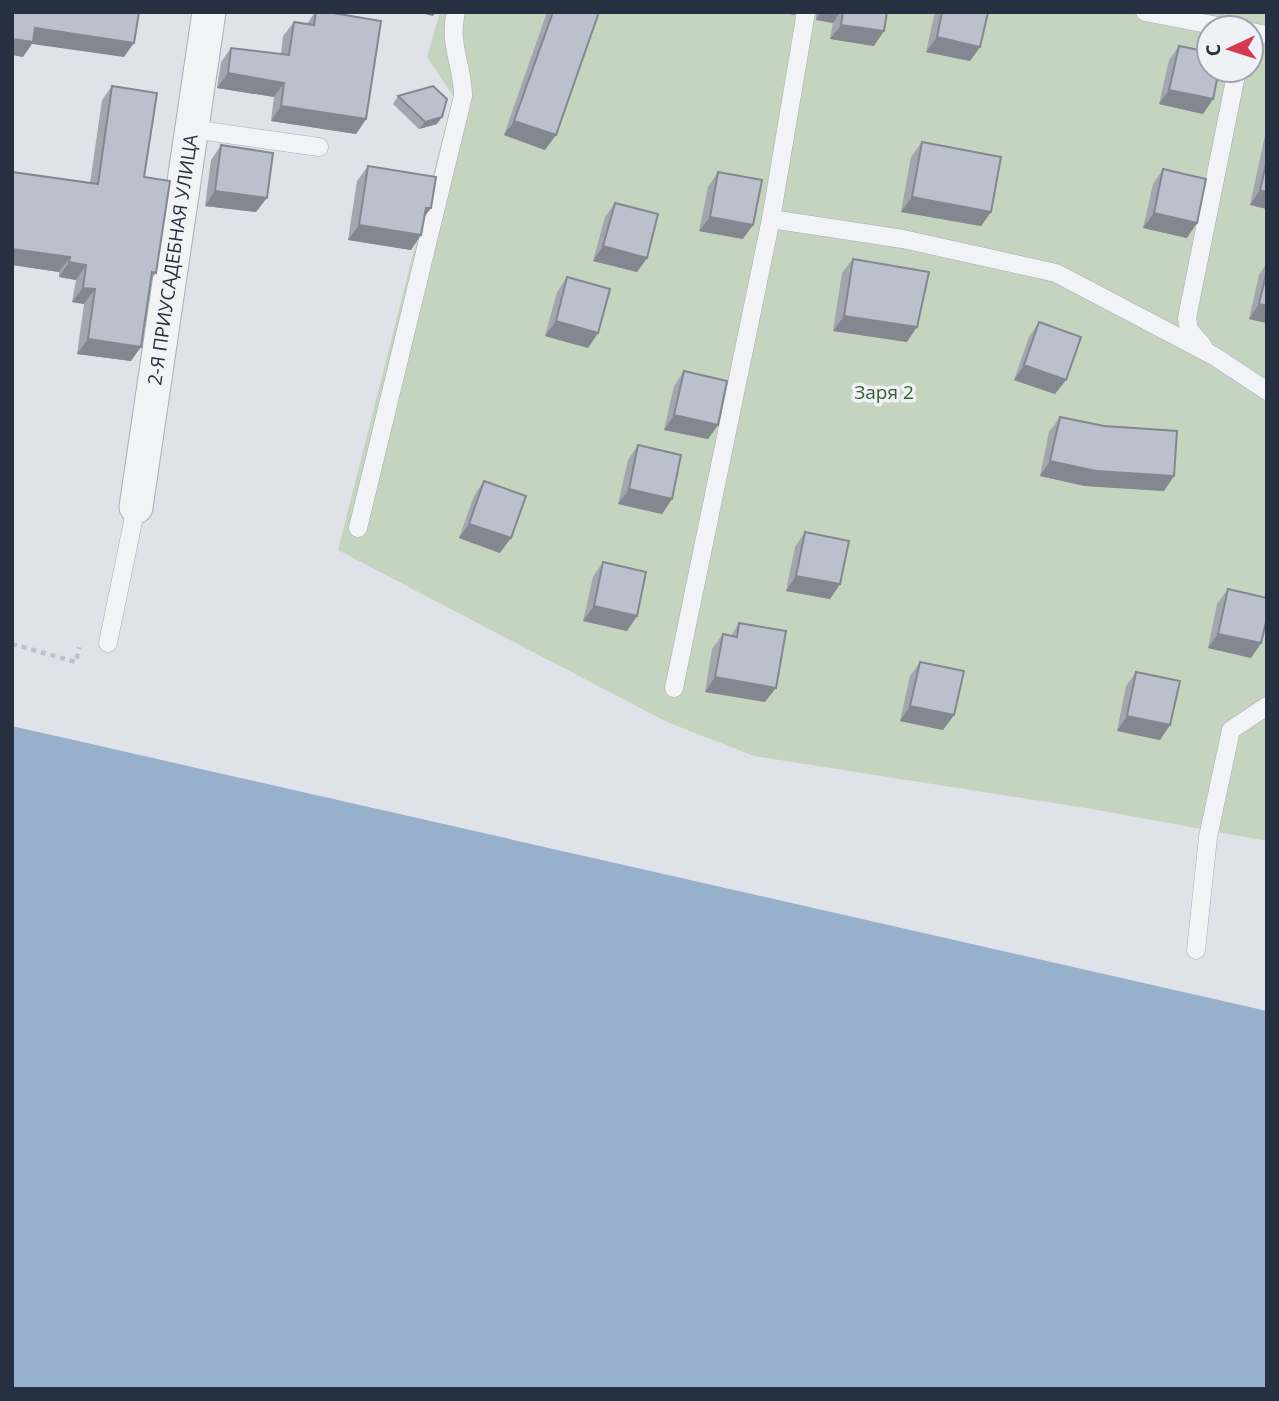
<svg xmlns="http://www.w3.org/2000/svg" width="1279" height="1401" font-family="'Open Sans',sans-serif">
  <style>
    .green { fill: #c4d4bf; fill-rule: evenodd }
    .water { fill: #97b0cc }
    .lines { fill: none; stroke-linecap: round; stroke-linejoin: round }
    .service-casing { stroke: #a8adb7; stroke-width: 19 }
    .minor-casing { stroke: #a8adb7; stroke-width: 35 }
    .path { stroke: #bdc0c8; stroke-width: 4.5; stroke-dasharray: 5 5; stroke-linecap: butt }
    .service { stroke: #f2f3f7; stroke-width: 18 }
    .minor { stroke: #f2f3f7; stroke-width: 33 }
    .wall { fill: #a1a6af }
    .shaded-wall { fill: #83878f }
    .building { fill: #bbc1cc; stroke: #83878f; stroke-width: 2 }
    .labels { text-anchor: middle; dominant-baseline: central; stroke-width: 7; stroke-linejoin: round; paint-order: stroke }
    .street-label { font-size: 19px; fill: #263041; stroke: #eef1f6 }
    .park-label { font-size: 19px; fill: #3a5e33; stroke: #eef1f6 }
  </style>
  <rect width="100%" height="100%" fill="#dfe3e9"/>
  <!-- green -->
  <path class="green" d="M 440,12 L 1267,12 L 1267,841 L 1092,809 L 754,756 L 667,722 L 338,550 L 453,96 L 427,57 ZM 1209,28 L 1251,28 L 1251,70 L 1209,70 Z"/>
  <!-- water -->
  <polygon class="water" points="12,726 1267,1011 1267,1389 12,1389"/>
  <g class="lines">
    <!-- service casing -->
    <g class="service-casing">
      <g id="service">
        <polyline points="1145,12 1228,28"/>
        <polyline points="1251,32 1267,35"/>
        <polyline points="192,129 319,147"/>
        <polyline points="771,219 903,239 1056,273 1214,356 1267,391"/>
        <polyline points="1203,346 1189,330 1187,318 1237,70"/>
        <path d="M 358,528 L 463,96 C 463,66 448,44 456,12"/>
        <polyline points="108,643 136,507"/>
        <polyline points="674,688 771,219 806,12"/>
        <polyline points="1196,950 1208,837 1231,730 1267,706"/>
      </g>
    </g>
    <!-- minor casing -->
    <g class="minor-casing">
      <g id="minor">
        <path id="s1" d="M 136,507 L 209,12"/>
      </g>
    </g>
    <!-- path -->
    <polyline class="path" points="12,644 76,662 79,647"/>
    <!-- service -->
    <use href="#service" class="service"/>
    <!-- minor -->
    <use href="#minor" class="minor"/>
  </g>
  <!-- wall -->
  <g class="wall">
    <polygon points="315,12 327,12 366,119 356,134 271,121 274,97 217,88 221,62 231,48 281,54 283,36 294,22 307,24"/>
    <polygon points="547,12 599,12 545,150 504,135"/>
    <polygon points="816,12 887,12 874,46 830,39 833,23 816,20"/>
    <polygon points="935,12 988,12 980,47 970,61 926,52"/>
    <polygon points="1179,46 1213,99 1203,114 1159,104 1169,60"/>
    <polygon points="112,86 144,177 156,273 150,281 131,361 77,354 84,304 72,302 76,280 59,277 59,272 12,265 12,172 90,183 102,100"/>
    <polygon points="398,96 437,124 419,129 393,104"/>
    <polygon points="1267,126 1267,209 1250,205"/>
    <polygon points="922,142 991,212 981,226 901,212 911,157"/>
    <polygon points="221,145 256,212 205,206 211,160"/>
    <polygon points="368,166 424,218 411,250 348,240 357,181"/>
    <polygon points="1163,169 1187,238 1143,228 1153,184"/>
    <polygon points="718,172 743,239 699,231 708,187"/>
    <polygon points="615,203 647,258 637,272 593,261 605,217"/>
    <polygon points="853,259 907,342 833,331 842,273"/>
    <polygon points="1267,263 1267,323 1249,319 1259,275"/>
    <polygon points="567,277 598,333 588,348 545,336 557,292"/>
    <polygon points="1039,322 1066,380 1055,394 1014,380 1029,337"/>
    <polygon points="684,371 718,425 708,439 664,430 674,386"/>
    <polygon points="1060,417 1164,491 1085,486 1040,476 1049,432"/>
    <polygon points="638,445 672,499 662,514 618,504 628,460"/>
    <polygon points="484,481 500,553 459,538 474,496"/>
    <polygon points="805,532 840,584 830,599 786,591 795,547"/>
    <polygon points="603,562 637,616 627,631 583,621 593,577"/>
    <polygon points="1228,589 1261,643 1251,658 1208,648 1217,604"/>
    <polygon points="739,623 765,702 705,692 712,649 723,634 731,636"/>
    <polygon points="920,662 954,715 943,730 900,721 910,676"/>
    <polygon points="1136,672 1170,725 1160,740 1117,731 1126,686"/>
  </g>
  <!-- shaded-wall -->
  <g class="shaded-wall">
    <polygon points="416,12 436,12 433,16"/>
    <polygon points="782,12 796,12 794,15"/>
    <polygon points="821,12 840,12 833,23 816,20"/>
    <polygon points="841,25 884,31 874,46 830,39"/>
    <polygon points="35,28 134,43 124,57 32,44 23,57 12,55 12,39"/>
    <polygon points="937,37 980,47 970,61 926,52"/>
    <polygon points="228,73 284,83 274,97 217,88"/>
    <polygon points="1169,90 1213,99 1203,114 1159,104"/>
    <polygon points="281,106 366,119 356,134 271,121"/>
    <polygon points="442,117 437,124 419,129 425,122"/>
    <polygon points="514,121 556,135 545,150 504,135"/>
    <polygon points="1260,190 1267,192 1267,209 1250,205"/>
    <polygon points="215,191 267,198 256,212 205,206"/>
    <polygon points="912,197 991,212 981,226 901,212"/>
    <polygon points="426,208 431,208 420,223"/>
    <polygon points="1154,213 1197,223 1187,238 1143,228"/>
    <polygon points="710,217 753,225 743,239 699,231"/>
    <polygon points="359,225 421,235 411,250 348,240"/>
    <polygon points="603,246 647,258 637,272 593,261"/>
    <polygon points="12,249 70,257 59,272 12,265"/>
    <polygon points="69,262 86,265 76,280 59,277"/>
    <polygon points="83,288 95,289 84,304 72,302"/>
    <polygon points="1259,304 1267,306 1267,323 1249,319"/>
    <polygon points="844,316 917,327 907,342 833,331"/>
    <polygon points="556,321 598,333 588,348 545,336"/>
    <polygon points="88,339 141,347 131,361 77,354"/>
    <polygon points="1024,365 1066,380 1055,394 1014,380"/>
    <polygon points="674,415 718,425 708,439 664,430"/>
    <polygon points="1050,461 1174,476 1164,491 1085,486 1040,476"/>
    <polygon points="629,489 672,499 662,514 618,504"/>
    <polygon points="469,524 511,538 500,553 459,538"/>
    <polygon points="796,576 840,584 830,599 786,591"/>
    <polygon points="594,606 637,616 627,631 583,621"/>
    <polygon points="1218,634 1261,643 1251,658 1208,648"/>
    <polygon points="715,677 776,688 765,702 705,692"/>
    <polygon points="910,706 954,715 943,730 900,721"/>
    <polygon points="1127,716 1170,725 1160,740 1117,731"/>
  </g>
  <!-- building -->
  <g class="building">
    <polygon points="12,12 139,12 134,43 35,28 33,42 12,39"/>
    <polygon points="316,12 327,12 381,21 366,119 281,106 284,83 228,73 231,48 289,55 294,22 314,25"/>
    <polygon points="553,12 599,12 556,135 514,121"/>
    <polygon points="843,12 887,12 884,31 841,25"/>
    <polygon points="942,12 988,12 980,47 937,37"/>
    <polygon points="1179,46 1209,52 1209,70 1219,70 1213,99 1169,90"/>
    <polygon points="112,86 157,93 144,177 170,181 156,273 152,272 141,347 88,339 95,289 83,288 86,265 69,262 70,257 12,249 12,172 98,184"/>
    <polygon points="433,86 447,99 442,117 425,122 398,96"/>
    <polygon points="922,142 1001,157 991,212 912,197"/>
    <polygon points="221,145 273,153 267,198 215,191"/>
    <polygon points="1267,160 1267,192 1260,190"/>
    <polygon points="368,166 436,177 431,208 426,208 421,235 359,225"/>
    <polygon points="1163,169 1206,179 1197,223 1154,213"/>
    <polygon points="718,172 762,180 753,225 710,217"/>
    <polygon points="615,203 658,214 647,258 603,246"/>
    <polygon points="853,259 929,272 917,327 844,316"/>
    <polygon points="1267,270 1267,306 1259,304"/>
    <polygon points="567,277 610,289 598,333 556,321"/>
    <polygon points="1039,322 1081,337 1066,380 1024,365"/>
    <polygon points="684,371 727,381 718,425 674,415"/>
    <polygon points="1060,417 1104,426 1177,431 1174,476 1096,471 1050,461"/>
    <polygon points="638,445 681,455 672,499 629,489"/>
    <polygon points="484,481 526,496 511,538 469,524"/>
    <polygon points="805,532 849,541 840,584 796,576"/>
    <polygon points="603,562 646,572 637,616 594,606"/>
    <polygon points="1228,589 1267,598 1267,618 1261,643 1218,634"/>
    <polygon points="739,623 786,631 776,688 715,677 723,634 737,637"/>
    <polygon points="920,662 964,671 954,715 910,706"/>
    <polygon points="1136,672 1180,681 1170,725 1127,716"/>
  </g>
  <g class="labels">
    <!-- street labels -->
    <g class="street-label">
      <text stroke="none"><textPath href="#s1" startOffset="250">2-Я ПРИУСАДЕБНАЯ УЛИЦА</textPath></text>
    </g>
    <!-- park labels -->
    <g class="park-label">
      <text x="884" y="392">Заря 2</text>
    </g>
  </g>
  <!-- border -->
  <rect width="1279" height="1401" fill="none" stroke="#263041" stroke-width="28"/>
  <!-- north arrow -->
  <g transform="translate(1230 49) rotate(266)"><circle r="33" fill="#eef1f6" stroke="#9ea4ae" stroke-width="2"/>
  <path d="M0-5L12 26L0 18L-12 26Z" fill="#d73a50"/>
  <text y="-10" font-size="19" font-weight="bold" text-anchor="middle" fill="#263041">С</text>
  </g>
</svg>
